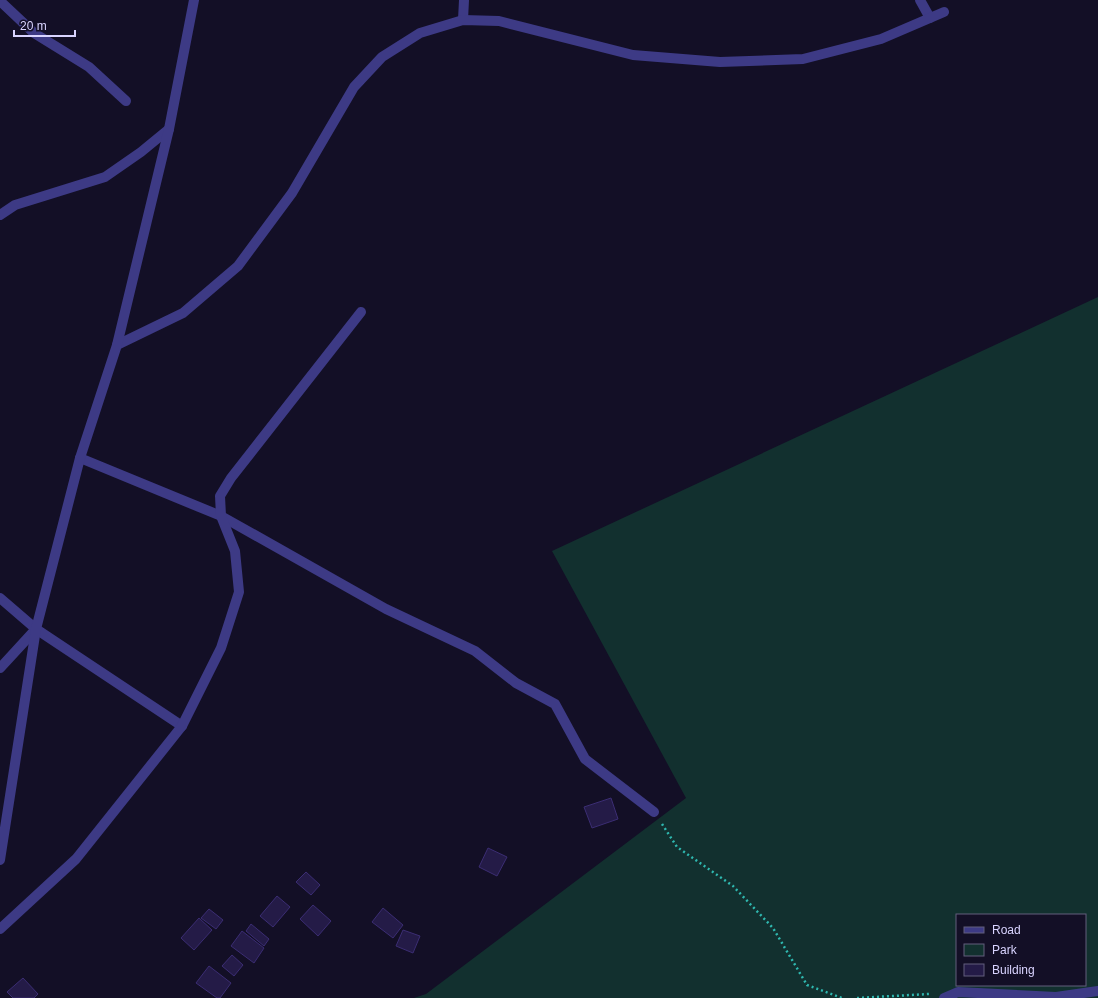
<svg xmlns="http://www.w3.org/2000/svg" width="1098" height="998" font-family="Helvetica,sans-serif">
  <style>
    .green { fill: #12302f; fill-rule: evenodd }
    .building { fill: #241b47; stroke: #3b2d73 }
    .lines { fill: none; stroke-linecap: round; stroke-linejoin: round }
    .path { stroke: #2fb8b0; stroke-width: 2.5; stroke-dasharray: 2 3; stroke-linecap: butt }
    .minor { stroke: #3d3a85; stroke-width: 10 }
  </style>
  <rect width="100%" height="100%" fill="#130f26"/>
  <!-- green -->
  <path class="green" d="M 1098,297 L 1098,998 L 414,998 L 426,994 L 686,798 L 552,551 ZM 957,915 L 1085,915 L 1085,985 L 957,985 Z"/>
  <!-- building -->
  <g class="building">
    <polygon points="611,798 618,819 592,828 584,807"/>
    <polygon points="488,848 507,857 497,876 479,867"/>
    <polygon points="306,872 320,885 311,895 296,882"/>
    <polygon points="277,896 290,907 273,927 260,916"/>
    <polygon points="313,905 331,921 318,936 300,919"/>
    <polygon points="383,908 403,925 393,938 372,922"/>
    <polygon points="209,909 223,920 216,929 201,918"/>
    <polygon points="199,918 212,930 194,950 181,938"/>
    <polygon points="251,924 269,939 264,946 246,931"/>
    <polygon points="403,930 420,936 413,953 396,946"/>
    <polygon points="242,931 264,948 254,963 231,946"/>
    <polygon points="232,955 243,965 234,976 222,966"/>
    <polygon points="209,966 231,983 220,998 217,998 196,983"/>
    <polygon points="23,978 38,994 34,998 13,998 7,992"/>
  </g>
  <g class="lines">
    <!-- path -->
    <g class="path">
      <polyline points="662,824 677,847 733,886 773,928 807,985 842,998"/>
      <polyline points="857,998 929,994"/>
    </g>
    <!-- minor -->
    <g class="minor">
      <polyline points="920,0 930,18"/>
      <polyline points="0,1 34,33 89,67 126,101"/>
      <polyline points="463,20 464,0"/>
      <polyline points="0,215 15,205 105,177 141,152 169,129"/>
      <polyline points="117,345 183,313 238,266 292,193 354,87 382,57 420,33 463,20 499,21 633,55 720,62 803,59 881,39 944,12"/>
      <polyline points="80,458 221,516 386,609 475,651 516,683 555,704 585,759 654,812"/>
      <polyline points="0,598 36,629 182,726"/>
      <polyline points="0,668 36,629"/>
      <polyline points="0,860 36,629 80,458 117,345 169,129 194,0"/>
      <polyline points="0,929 76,859 182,726 221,648 239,592 235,551 221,516 220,496 231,478 361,312"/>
      <polyline points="944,998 958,992 1056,997 1098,991"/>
    </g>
  </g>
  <!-- legend -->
  <rect x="956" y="914" width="130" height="72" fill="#130f26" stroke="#625e7d"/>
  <rect x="964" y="927" width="20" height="6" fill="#3d3a85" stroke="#625e7d"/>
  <text x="992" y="934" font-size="12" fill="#d9d4ff">Road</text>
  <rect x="964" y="944" width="20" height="12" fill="#12302f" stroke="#625e7d"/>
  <text x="992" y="954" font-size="12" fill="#d9d4ff">Park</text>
  <rect x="964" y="964" width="20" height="12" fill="#241b47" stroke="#625e7d"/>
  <text x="992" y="974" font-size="12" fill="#d9d4ff">Building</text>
  <!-- scale -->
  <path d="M14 30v6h61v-6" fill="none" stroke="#d9d4ff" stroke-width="2"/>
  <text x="20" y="30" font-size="12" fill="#d9d4ff" stroke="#130f26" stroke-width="3" paint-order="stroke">20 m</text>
</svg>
